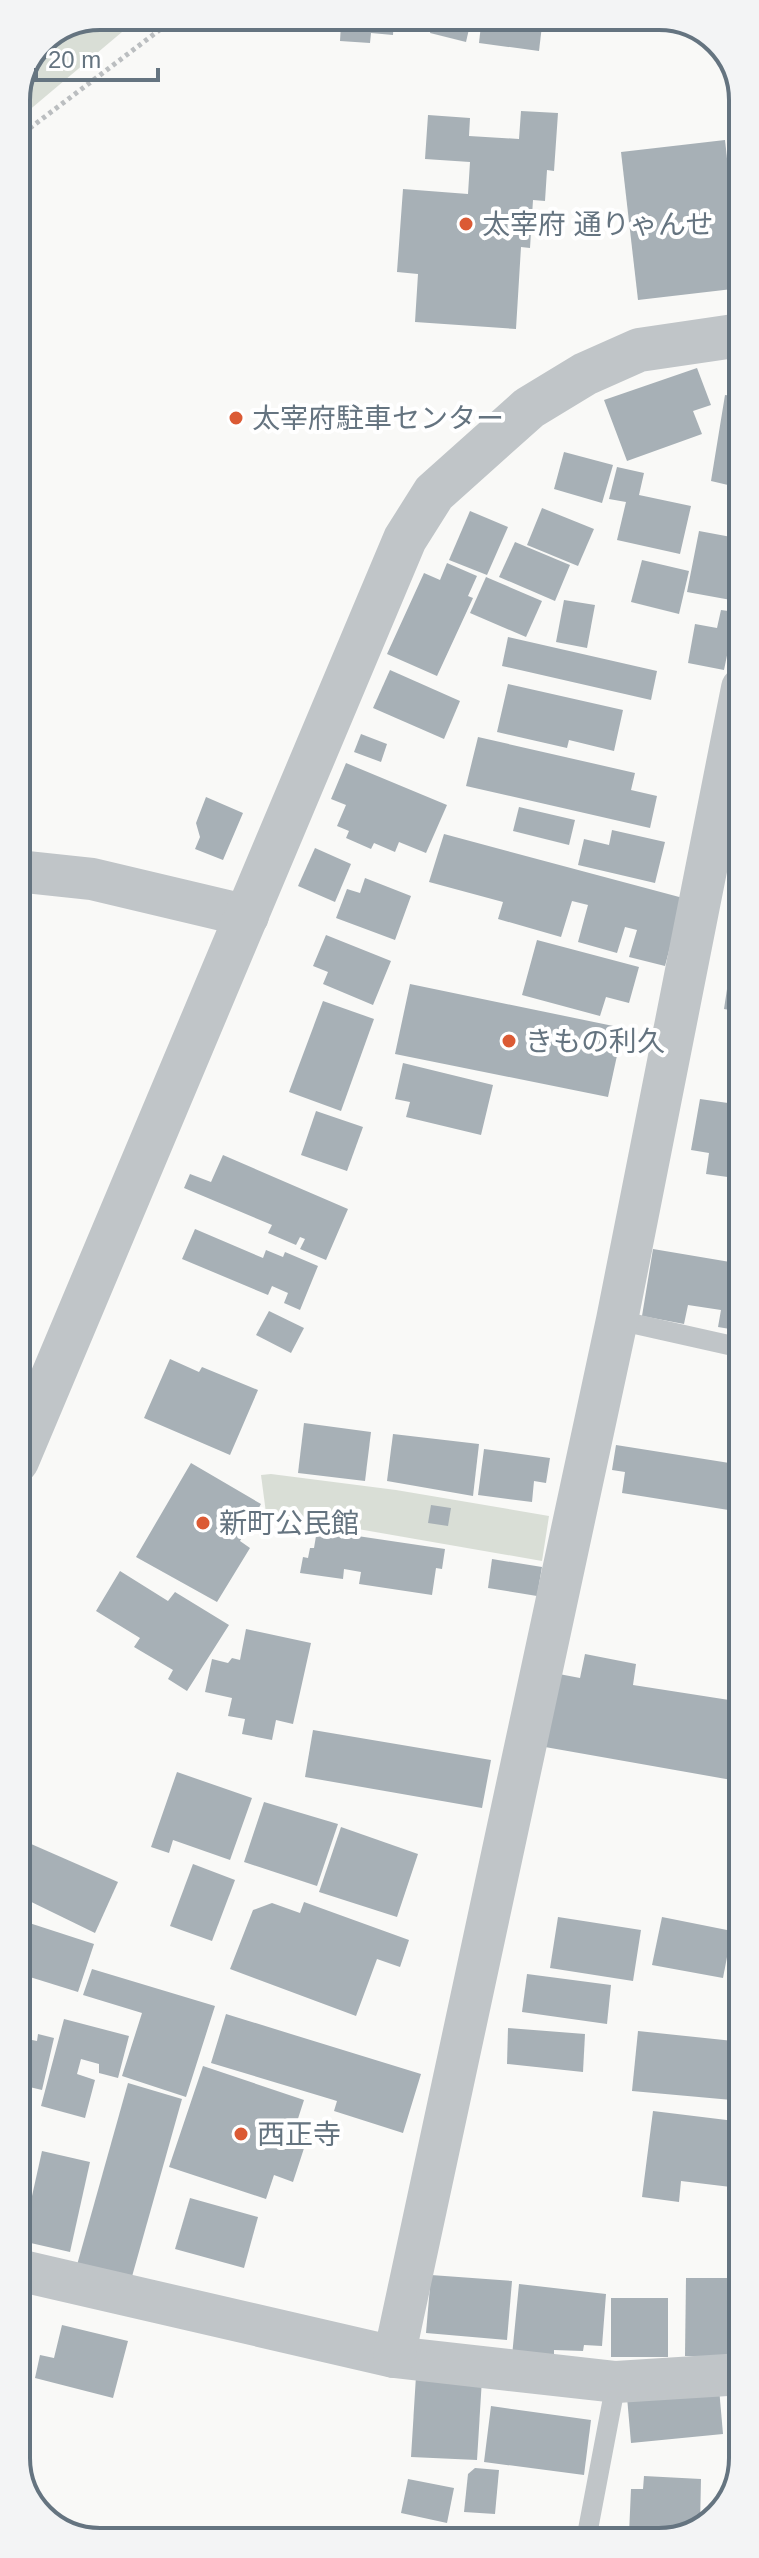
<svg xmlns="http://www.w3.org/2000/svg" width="759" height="2558" font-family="Helvetica,'Noto Sans JP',sans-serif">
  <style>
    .green { fill: #d9ded6 }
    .building { fill: #a7b0b6 }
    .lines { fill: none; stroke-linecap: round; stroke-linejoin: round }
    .path { stroke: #bbbec0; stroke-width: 5; stroke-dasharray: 4 4; stroke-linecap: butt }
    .service { stroke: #c0c5c8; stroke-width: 20 }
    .minor { stroke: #c0c5c8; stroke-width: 42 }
    .tertiary { stroke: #c0c5c8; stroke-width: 44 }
    .poi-dot { fill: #db5a34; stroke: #fff; stroke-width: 3 }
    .labels { text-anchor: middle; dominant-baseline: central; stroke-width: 8; stroke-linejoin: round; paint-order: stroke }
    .poi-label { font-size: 28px; fill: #657480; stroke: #fff; text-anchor: start }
    .rim { fill: none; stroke: #657480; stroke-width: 4 }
  </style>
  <rect width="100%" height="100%" fill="#f9f9f7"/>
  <!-- green -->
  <g class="green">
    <polygon points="100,16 132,16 122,32 27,112 16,125 16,95 41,40"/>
    <polygon points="271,1474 396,1490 549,1516 542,1561 266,1513 261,1475"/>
  </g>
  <!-- building -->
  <g class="building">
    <polygon points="304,16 394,16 393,35 371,33 370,43 340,41 341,24 304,22"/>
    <polygon points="434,16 472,16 466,42 430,33"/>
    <polygon points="482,16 543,17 539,51 479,43"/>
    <polygon points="521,111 558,113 554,171 547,170 545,201 533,200 530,248 521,247 516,329 415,322 418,274 397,272 403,189 468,194 470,162 425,159 428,115 470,118 469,136 519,139"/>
    <polygon points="725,140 741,288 638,300 621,152"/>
    <polygon points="697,368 711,405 693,411 702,434 627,461 604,400"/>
    <polygon points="725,395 742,397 742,498 727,495 728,485 711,481"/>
    <polygon points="564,452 613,465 602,503 554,489"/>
    <polygon points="617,467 644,473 639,495 691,506 680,554 617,540 626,502 609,499"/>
    <polygon points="542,508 594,529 578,566 527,545"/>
    <polygon points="470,511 508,527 487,575 449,560"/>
    <polygon points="699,531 742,539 742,562 739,561 731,600 687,592"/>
    <polygon points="515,542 570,565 555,601 499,577"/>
    <polygon points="642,560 689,571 679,614 631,602"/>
    <polygon points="447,563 477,576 468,596 473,598 437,676 387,654 424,573 440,580"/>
    <polygon points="486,577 542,601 526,637 470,613"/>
    <polygon points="564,600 595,605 587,648 556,642"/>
    <polygon points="721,610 736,612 724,670 688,663 695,624 717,628"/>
    <polygon points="508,637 657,671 651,700 502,666"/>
    <polygon points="390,670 460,701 444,739 373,708"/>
    <polygon points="508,684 623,710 614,751 569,740 567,748 497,732"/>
    <polygon points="361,734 387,744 381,762 354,752"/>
    <polygon points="478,737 635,773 631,790 657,796 650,828 466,786"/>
    <polygon points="346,763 447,805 426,853 399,842 395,852 374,843 371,849 346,838 349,831 337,826 346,805 331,799"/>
    <polygon points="206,797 243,813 223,860 195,849 200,837 196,823"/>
    <polygon points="519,807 575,820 569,845 513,831"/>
    <polygon points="612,830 665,842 655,883 578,865 584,839 609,845"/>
    <polygon points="444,834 683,898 665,966 629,957 637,930 625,927 617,953 578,942 588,905 572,901 561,937 498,919 503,902 429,882"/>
    <polygon points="315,848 351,864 335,902 298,886"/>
    <polygon points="365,878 411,896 395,940 336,918 347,889 360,893"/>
    <polygon points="326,935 391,961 373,1005 323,984 328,972 313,966"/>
    <polygon points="537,940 639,967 629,1003 606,997 600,1016 522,995"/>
    <polygon points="731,963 742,965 742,1012 724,1009"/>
    <polygon points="410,984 623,1028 608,1097 395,1054"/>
    <polygon points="323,1001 374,1019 341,1111 289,1092"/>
    <polygon points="740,1026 742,1026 742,1050 737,1049"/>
    <polygon points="403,1063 493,1085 481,1135 406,1117 410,1102 395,1099"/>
    <polygon points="700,1099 742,1105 742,1179 706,1174 709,1153 691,1150"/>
    <polygon points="316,1111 363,1127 347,1171 301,1155"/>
    <polygon points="223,1155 348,1209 326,1260 300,1249 305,1239 300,1237 296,1245 268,1233 272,1225 184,1188 190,1174 211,1182"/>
    <polygon points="195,1229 263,1258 266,1250 283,1257 285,1252 318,1266 300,1310 284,1303 288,1293 272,1286 268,1295 182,1259"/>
    <polygon points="653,1249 736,1263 731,1293 742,1295 742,1331 718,1327 721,1310 688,1305 684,1324 642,1316"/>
    <polygon points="269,1311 304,1328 291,1353 256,1335"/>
    <polygon points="170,1359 199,1372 202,1367 258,1390 230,1455 144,1418"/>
    <polygon points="304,1423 371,1432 365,1481 298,1473"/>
    <polygon points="393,1434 479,1444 473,1496 387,1481"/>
    <polygon points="616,1445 742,1465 741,1512 622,1493 625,1472 612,1470"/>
    <polygon points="484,1449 550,1458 546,1483 534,1481 532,1502 478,1495"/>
    <polygon points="191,1463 261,1504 240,1541 250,1548 217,1602 136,1557"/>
    <polygon points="431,1505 451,1508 448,1526 428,1523"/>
    <polygon points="317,1530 445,1549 442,1569 436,1568 432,1595 359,1584 361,1572 344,1569 343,1579 300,1573 303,1557 308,1558 310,1548 314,1548"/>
    <polygon points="492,1559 542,1567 537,1596 488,1588"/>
    <polygon points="120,1571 168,1601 175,1592 229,1625 187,1691 168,1679 173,1670 134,1647 140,1638 96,1611"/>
    <polygon points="246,1629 311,1643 293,1724 276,1720 272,1740 242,1734 245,1719 228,1716 232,1698 205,1692 212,1659 228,1663 232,1658 240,1660"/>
    <polygon points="585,1654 636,1664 633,1685 742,1702 743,1782 545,1747 559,1674 580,1678"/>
    <polygon points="313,1730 491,1760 482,1808 305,1777"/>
    <polygon points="177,1772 252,1798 230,1860 173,1840 169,1853 151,1847"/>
    <polygon points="264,1802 338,1824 317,1886 244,1862"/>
    <polygon points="341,1827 418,1854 397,1917 319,1892"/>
    <polygon points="22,1840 118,1882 95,1933 17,1895 17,1851"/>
    <polygon points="193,1864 235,1880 212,1941 170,1926"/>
    <polygon points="304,1902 409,1940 400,1967 377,1959 356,2016 230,1969 253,1910 272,1903 300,1913"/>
    <polygon points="558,1917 641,1930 633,1981 550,1968"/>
    <polygon points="662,1917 732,1931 723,1978 652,1965"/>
    <polygon points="17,1919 94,1944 78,1992 17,1973"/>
    <polygon points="92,1969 215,2006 186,2097 122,2076 142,2013 83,1995"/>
    <polygon points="527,1974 611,1985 607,2024 522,2012"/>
    <polygon points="226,2014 421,2074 403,2133 334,2111 337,2101 211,2063"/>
    <polygon points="64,2019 129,2036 118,2078 99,2073 99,2064 81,2059 77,2074 95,2080 85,2118 41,2106"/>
    <polygon points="508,2028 585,2034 583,2072 507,2064"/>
    <polygon points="638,2031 743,2042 743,2101 632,2091"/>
    <polygon points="38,2034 54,2038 42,2090 17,2084 17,2037 37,2041"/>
    <polygon points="203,2066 304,2100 294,2131 308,2136 293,2182 274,2175 266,2199 169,2167"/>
    <polygon points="128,2083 182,2099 131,2280 77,2265"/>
    <polygon points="653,2111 743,2122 739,2188 681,2181 679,2202 642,2197"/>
    <polygon points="17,2133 27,2135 19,2180 18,2180"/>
    <polygon points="42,2151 90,2162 70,2252 22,2241"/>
    <polygon points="190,2198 258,2217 244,2268 175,2249"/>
    <polygon points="431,2275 512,2281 507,2340 426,2333"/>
    <polygon points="686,2278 732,2278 731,2357 685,2356"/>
    <polygon points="519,2284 606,2294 602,2346 584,2345 583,2351 554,2350 554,2358 512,2356"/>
    <rect x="611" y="2298" width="57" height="59"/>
    <polygon points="62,2325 128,2341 113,2398 35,2378 40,2355 54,2358"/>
    <polygon points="416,2376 482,2379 477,2460 411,2457"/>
    <polygon points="719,2388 723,2434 631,2443 627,2397"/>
    <polygon points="491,2406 591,2420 584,2475 484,2462"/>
    <polygon points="475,2468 499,2470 495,2514 464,2512 468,2474"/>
    <polygon points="644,2476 701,2479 700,2526 676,2540 636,2540 629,2534 631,2489 643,2489"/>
    <polygon points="408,2479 454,2488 447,2523 401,2513"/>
    <polygon points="131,2528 175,2540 175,2541 127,2541"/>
    <polygon points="278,2529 315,2540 315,2541 275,2541"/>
  </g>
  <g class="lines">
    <!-- path -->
    <g class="path">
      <polyline points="654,17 699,30"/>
      <polyline points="16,148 30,128 178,16"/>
    </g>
    <!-- service -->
    <g class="service">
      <polyline points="617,1320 742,1348"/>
      <polyline points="737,2477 738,2375"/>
      <polyline points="586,2540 616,2382"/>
    </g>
    <!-- minor -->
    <g class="minor">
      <polyline points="17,871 92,879 248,916"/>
      <polyline points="18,2270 394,2357 616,2382 743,2374"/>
      <polyline points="394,2357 617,1320 742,688"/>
    </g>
    <!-- tertiary -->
    <polyline class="tertiary" points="17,1461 405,539 434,493 529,408 585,374 639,350 741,335"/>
  </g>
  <!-- markers -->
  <g class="poi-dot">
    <circle cx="466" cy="224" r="8"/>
    <circle cx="236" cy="418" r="8"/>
    <circle cx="509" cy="1041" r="8"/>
    <circle cx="203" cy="1523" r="8"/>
    <circle cx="241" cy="2134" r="8"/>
  </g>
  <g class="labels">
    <!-- poi labels -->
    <g class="poi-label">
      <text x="482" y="224">太宰府 通りゃんせ</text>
      <text x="252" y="418">太宰府駐車センター</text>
      <text x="525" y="1041">きもの利久</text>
      <text x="219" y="1523">新町公民館</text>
      <text x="257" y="2134">西正寺</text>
    </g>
  </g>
  <!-- crop -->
  <path d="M0 0H759V2558H0ZM100 30H659A70 70 0 0 1 729 100V2458A70 70 0 0 1 659 2528H100A70 70 0 0 1 30 2458V100A70 70 0 0 1 100 30Z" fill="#f3f4f5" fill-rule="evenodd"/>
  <path class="rim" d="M100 30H659A70 70 0 0 1 729 100V2458A70 70 0 0 1 659 2528H100A70 70 0 0 1 30 2458V100A70 70 0 0 1 100 30Z"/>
  <!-- scale -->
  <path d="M36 68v12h122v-12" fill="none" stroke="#657480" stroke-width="4"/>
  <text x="48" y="68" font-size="24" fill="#657480" stroke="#ffffff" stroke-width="6" paint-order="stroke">20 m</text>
</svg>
